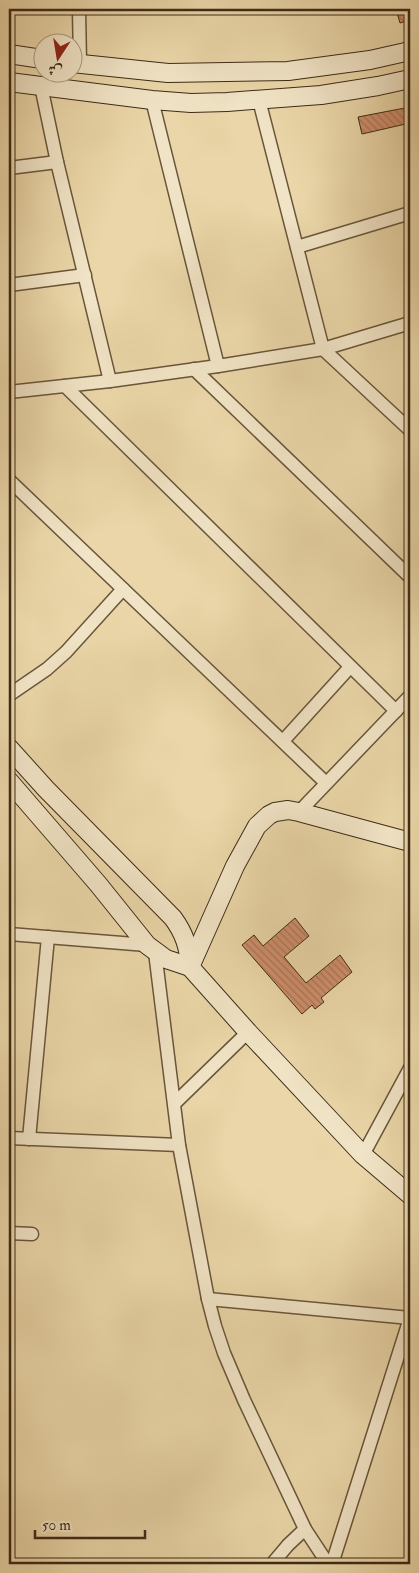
<svg xmlns="http://www.w3.org/2000/svg" width="419" height="1573" font-family="'IM FELL Double Pica',Amiri,serif">
  <style>
    .building { fill: url(#building-back-hatch); stroke: #3d2b17 }
    .lines { fill: none; stroke-linecap: round; stroke-linejoin: round }
    .street-casing { stroke: #68563b; stroke-width: 15 }
    .secondary-casing { stroke: #3d2b17; stroke-width: 20 }
    .street { stroke: #f1e4c6; stroke-width: 12 }
    .secondary { stroke: #f1e4c6; stroke-width: 18 }
  </style>
  <defs>
    <pattern id="building-back-hatch" width="6" height="6" patternUnits="userSpaceOnUse" patternTransform="scale(1.25)"><rect width="6" height="6" fill="#cf8f6c"/><path d="M-1 5l2 2M0 0l6 6M5-1l2 2" fill="none" stroke="#a97558"/></pattern>
  </defs>
  <rect width="100%" height="100%" fill="#ead6a8"/>
  <filter id="stains"><feTurbulence type="fractalNoise" baseFrequency=".004" numOctaves="4"/><feColorMatrix values="0 0 0 0 .2 0 0 0 0 .09 0 0 0 0 .02 0 0 0 .5 -.17"/></filter>
  <radialGradient id="worn" r=".72"><stop offset=".6" stop-color="#630" stop-opacity="0"/><stop offset="1" stop-color="#630" stop-opacity=".3"/></radialGradient>
  <!-- building -->
  <g class="building">
    <polygon points="396,9 410,9 410,20 400,23"/>
    <polygon points="410,107 410,123 362,134 358,117"/>
    <polygon points="295,918 309,936 284,957 306,983 340,955 352,972 321,998 324,1002 315,1009 312,1005 302,1014 242,945 254,935 263,946"/>
  </g>
  <g class="lines">
    <!-- street casing -->
    <g class="street-casing">
      <g id="street">
        <polyline points="79,9 80,64"/>
        <polyline points="41,86 57,162 110,381"/>
        <polyline points="152,100 218,366"/>
        <polyline points="259,100 323,349 410,430"/>
        <polyline points="9,168 57,162"/>
        <polyline points="297,247 410,213"/>
        <polyline points="9,285 85,275"/>
        <polyline points="194,369 410,577"/>
        <polyline points="65,386 396,711"/>
        <polyline points="9,392 110,381 218,366 323,349 410,323"/>
        <polyline points="9,480 326,783"/>
        <polyline points="9,695 47,669 66,652 123,589"/>
        <polyline points="283,741 350,667"/>
        <polyline points="299,812 410,696"/>
        <polyline points="9,934 147,945"/>
        <polyline points="155,952 179,1145 208,1299 215,1326 224,1353 244,1400 305,1529 328,1564"/>
        <polyline points="175,1103 248,1032"/>
        <polyline points="9,1138 179,1145"/>
        <polyline points="29,1139 48,937"/>
        <polyline points="363,1155 410,1068"/>
        <polyline points="9,1233 32,1234"/>
        <polyline points="208,1299 410,1318"/>
        <polyline points="272,1564 288,1545 305,1529"/>
        <polyline points="332,1564 410,1318"/>
      </g>
    </g>
    <!-- secondary casing -->
    <g class="secondary-casing">
      <g id="secondary">
        <polyline points="9,54 42,59"/>
        <polyline points="72,63 168,73 288,71 370,60 410,51"/>
        <polyline points="9,82 152,100 191,103 227,102 321,95 378,86 410,79"/>
        <path d="M 9,748 L 46,789 L 173,918 C 184,933 189,947 190,967"/>
        <polyline points="9,781 98,884 147,945 166,959 190,967 248,1032 363,1155 410,1195"/>
        <polyline points="190,967 235,866 257,826 269,815 275,812 288,810 299,812 410,842"/>
      </g>
    </g>
    <!-- street -->
    <use href="#street" class="street"/>
    <!-- secondary -->
    <use href="#secondary" class="secondary"/>
  </g>
  <!-- margin -->
  <rect width="419" height="1573" fill="none" stroke="#ead6a8" stroke-width="30"/>
  <rect x="10" y="10" width="399" height="1553" fill="none" stroke="#3d2b17" stroke-width="2.5"/>
  <rect x="15" y="15" width="389" height="1543" fill="none" stroke="#3d2b17"/>
  <!-- north arrow -->
  <g transform="translate(58 58) rotate(192)"><circle r="24" fill="#f1e4c6" stroke="#a99a80"/>
  <path d="M0-4L9 19L0 12L-9 19Z" fill="#8f2418"/>
  <text y="-8" font-size="14" font-weight="bold" text-anchor="middle" fill="#3d2b17">ش</text>
  </g>
  <!-- scale -->
  <path d="M35 1530v8h110v-8" fill="none" stroke="#3d2b17" stroke-width="2.5"/>
  <text x="42" y="1530" font-size="15" fill="#3d2b17" stroke="#f1e4c6" stroke-width="4" paint-order="stroke">50 m</text>
  <rect width="100%" height="100%" filter="url(#stains)"/>
  <rect width="100%" height="100%" fill="url(#worn)"/>
</svg>
